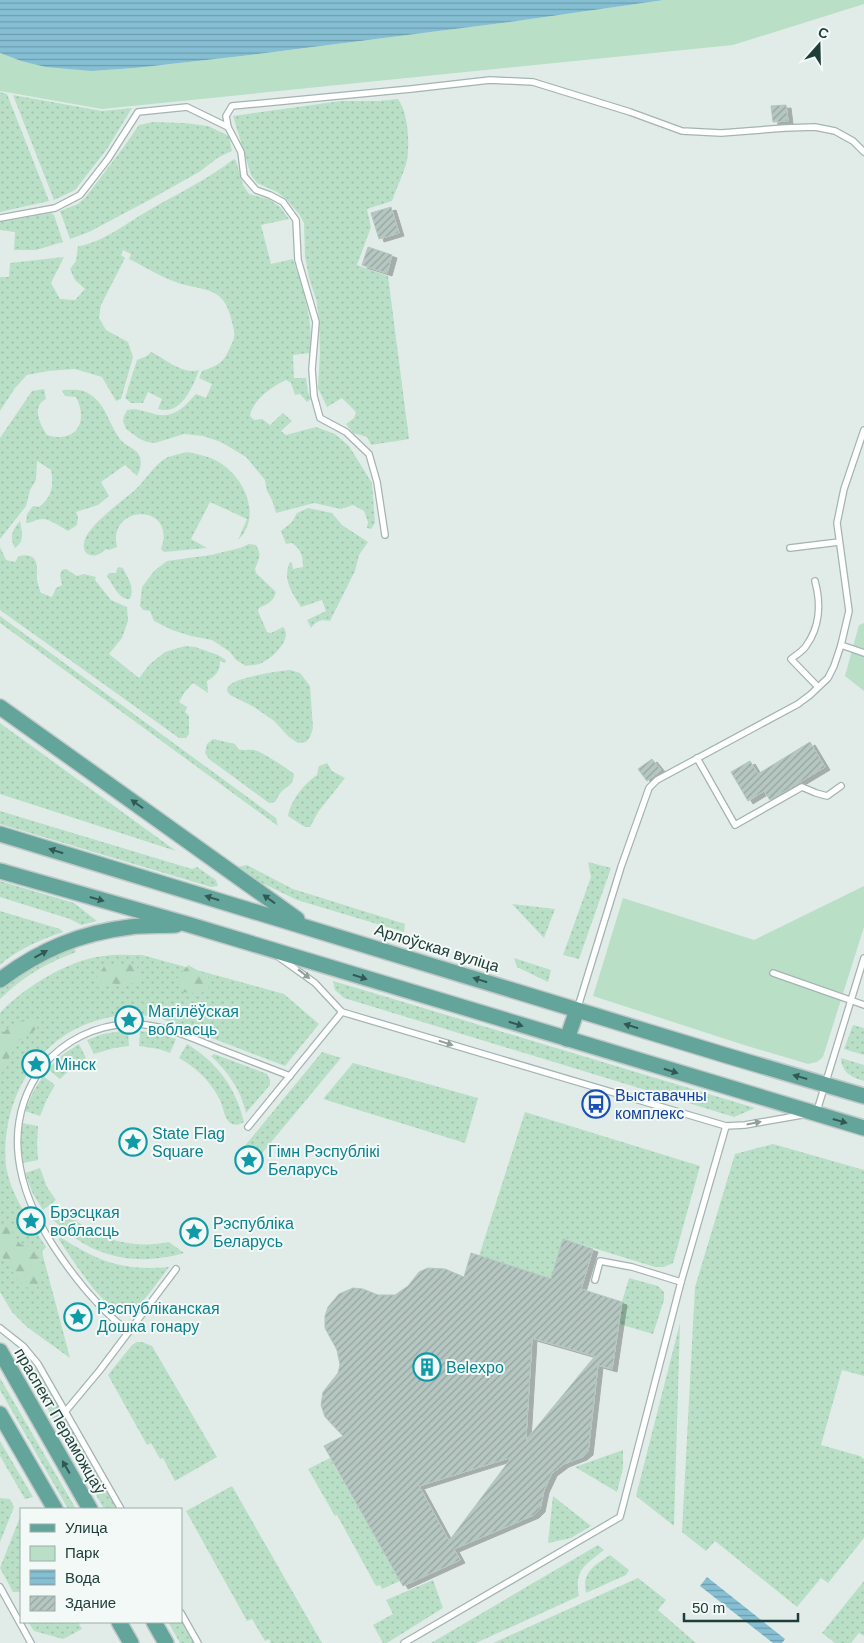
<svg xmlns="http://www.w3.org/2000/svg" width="864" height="1643" font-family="Arial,sans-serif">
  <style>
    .grass { fill: url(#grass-dots) }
    .forest { fill: url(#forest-firs) }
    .green { fill: #b9dfc7 }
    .water { fill: url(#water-rules) }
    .building { fill: url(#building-hatch); stroke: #b3c6c1; fill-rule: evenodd; filter: url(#shadow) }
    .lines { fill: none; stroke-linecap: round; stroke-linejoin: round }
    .lane-casing { stroke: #a3b4b1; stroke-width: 8 }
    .primary-casing { stroke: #c1c9c8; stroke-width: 18 }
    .lane { stroke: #fff; stroke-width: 5.5 }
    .primary { stroke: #63a49b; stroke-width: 15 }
    .oneway { fill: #315852 }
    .oneway2 { fill: #909e9c }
    .labels { text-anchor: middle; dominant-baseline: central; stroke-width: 4; stroke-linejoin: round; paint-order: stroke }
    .street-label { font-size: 16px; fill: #203e39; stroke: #f2f9f6 }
    .culture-label { font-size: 16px; fill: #0d838f; stroke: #f2f9f6; text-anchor: start }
    .transit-label { font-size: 16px; fill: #164399; stroke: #f2f9f6; text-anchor: start }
  </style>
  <defs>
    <pattern id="grass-dots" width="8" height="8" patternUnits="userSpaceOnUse" patternTransform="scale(1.25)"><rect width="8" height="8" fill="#b9dfc7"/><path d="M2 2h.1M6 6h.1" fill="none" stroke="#9fc0ac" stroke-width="1.8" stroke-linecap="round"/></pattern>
    <pattern id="forest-firs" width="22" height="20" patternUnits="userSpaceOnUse" patternTransform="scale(1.25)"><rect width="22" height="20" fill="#b9dfc7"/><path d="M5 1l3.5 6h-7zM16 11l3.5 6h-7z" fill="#9fc0ac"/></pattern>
    <pattern id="water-rules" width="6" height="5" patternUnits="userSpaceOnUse" patternTransform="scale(1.25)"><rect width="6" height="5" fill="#86bfd4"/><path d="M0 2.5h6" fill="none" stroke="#6d9dad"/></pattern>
    <pattern id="building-hatch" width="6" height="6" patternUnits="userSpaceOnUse" patternTransform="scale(1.25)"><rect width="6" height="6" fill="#b6c7c2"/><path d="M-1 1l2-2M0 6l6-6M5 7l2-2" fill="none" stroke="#94a39f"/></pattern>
    <filter id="shadow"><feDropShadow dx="5" dy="3" stdDeviation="0" flood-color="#0004"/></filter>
  </defs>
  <rect width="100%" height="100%" fill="#e1ece9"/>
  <!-- grass -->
  <g class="grass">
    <polygon points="0,92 7,94 49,201 0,212"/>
    <polygon points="13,95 102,111 132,108 107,149 75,190 54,200"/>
    <path d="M 398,99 C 408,112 410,143 407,160 C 404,173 397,187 392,201 L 367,209 L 371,227 L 357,265 L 388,276 L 409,439 L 371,445 L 367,437 L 353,433 L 346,424 L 354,418 L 356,412 L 342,398 L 327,407 L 318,388 L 320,353 L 319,322 L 317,302 L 309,278 L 305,256 L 304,223 L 299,214 L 287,200 L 277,192 L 257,183 L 251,175 L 233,116 L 341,101 L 379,101 Z"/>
    <polygon points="153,122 185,123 208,126 229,136 232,151 219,157 199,172 151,199 89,232 70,239 60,211 78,204 85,198 123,148 139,125"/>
    <path d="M 234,159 L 236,161 L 243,185 L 249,194 L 269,199 L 280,207 L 289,219 L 261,225 L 271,264 L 293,259 C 303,290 314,320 310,353 L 293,355 L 294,378 L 306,378 L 308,392 L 311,399 L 307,402 L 300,394 L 295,395 L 291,383 L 286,380 C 272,386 252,401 250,416 L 254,420 L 262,419 L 270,425 L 283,413 L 292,421 L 281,431 L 286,435 L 316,427 L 335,434 L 349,446 L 372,483 L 375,523 L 371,529 L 367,528 L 368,522 L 364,511 L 353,505 L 341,509 L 314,503 L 276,513 L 272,500 L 267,491 L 265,480 L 246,457 L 221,442 L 203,436 L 184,434 L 155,443 L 147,442 L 140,439 L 126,429 L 123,421 L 124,416 L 127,410 C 136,408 142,411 151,413 C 173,420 182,409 196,394 L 206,398 L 212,384 L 199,378 L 202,371 C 223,364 224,361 233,341 C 236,333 233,327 231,318 C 223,286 204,291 178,283 C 161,277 145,267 129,259 L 131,254 L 123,250 L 121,255 L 125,258 L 101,305 L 99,318 L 106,330 L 128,342 L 133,357 L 121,399 L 116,401 L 102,377 L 75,369 L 48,371 L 27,375 L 15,388 L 0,411 L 0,277 L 9,277 L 10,263 L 64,257 L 51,283 L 60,299 L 75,300 L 85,289 L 75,280 L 70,269 L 76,261 L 78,246 C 101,244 131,220 151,209 C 179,193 208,179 234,159 Z"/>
    <polygon points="51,213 54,215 63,242 36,250 14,250 15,232 0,230 0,222"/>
    <path d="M 151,352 C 166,359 182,375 199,370 C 193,387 181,416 158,409 L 162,399 L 148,392 L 143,403 L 131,403 L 125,398 L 137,360 L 147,356 Z"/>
    <path d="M 44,389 L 46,399 C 31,406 40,425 47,435 C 76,444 89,422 76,397 L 65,396 L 62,390 C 69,390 80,389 86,392 C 106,402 108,423 120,439 C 125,446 138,449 140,457 C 142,464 140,470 137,476 L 125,465 L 101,482 L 109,496 L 98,505 L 76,512 L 78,517 L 77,525 L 68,531 C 61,527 50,519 42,519 C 36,519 32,523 26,523 L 27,514 L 33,506 L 39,507 C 52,497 54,486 51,470 L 37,461 L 36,480 L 30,490 L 26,506 L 0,539 L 0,438 L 32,391 Z"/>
    <path d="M 187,452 C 197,454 208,456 217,461 C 244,476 263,516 238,540 L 247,519 L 210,502 L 191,539 L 207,548 L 164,552 L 161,549 C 178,503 107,503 117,547 L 109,550 L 106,549 C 92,563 77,553 87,535 C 96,520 121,502 135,490 C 146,480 154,464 168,457 C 174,455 181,454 187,452 Z"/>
    <path d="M 308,508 L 332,513 L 342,525 L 368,542 L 359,555 L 355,571 L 330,621 C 321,619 316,621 311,628 L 307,620 L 326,611 L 322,600 L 301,607 C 292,593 282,579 290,562 L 292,563 L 293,569 L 303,567 C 303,555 301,550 292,543 L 286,544 L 281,531 L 292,522 L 297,513 Z"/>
    <path d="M 20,521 C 22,532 25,542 15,548 C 9,537 12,530 20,521 Z"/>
    <path d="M 249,544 L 256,545 C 262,555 259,559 255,569 L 256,573 L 276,592 C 273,602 268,604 259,608 L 258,611 L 267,632 L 271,633 L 283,627 C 293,637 275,656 265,661 C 260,665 252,665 246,666 L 236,660 L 230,652 L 212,640 L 191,636 L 172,630 L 154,621 L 150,611 L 143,610 L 140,606 L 142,587 L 154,571 L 167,561 L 211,555 L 240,548 Z"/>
    <path d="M 0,547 L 6,560 L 15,562 L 19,556 C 34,553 38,560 37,574 C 36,579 39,588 41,593 L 52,597 L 56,588 L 62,585 L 60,575 L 62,570 L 66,569 L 77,576 L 84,574 L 96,577 L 95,580 L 111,600 L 127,607 L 128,621 L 122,638 L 109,654 L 139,678 L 150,664 L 165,652 L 185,646 L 195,647 L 218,655 L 226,660 L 225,663 L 220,661 C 220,671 216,676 207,681 L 208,693 L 193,683 L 184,693 L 179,702 L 187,707 L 185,712 L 189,716 L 189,734 L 186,738 L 179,738 L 0,610 Z"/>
    <path d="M 119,567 L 123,568 C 128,579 135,586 130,599 C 119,600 113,585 107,576 L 109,573 L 116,573 L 117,569 Z"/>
    <polygon points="0,616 276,818 278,826 0,623"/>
    <path d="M 290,670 L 300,673 L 310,686 L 313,728 L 310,737 L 306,742 L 298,743 L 289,737 L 274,721 L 254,707 L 230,695 L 227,691 C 228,687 228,686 231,684 C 240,677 278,671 290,670 Z"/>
    <polygon points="0,723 176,851 0,794"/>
    <path d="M 213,739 L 235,744 L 238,749 C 245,751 249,749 254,750 C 261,751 288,769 294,774 C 293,785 289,785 282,791 C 279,794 277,799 275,802 L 269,803 L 209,759 L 205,753 L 207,744 Z"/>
    <path d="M 327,763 L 332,771 L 345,778 L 318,812 L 310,827 L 305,827 L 288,816 C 291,800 304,784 317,775 L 319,766 Z"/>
    <polygon points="0,811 192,869 197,867 216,880 218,886 211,887 0,824"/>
    <polygon points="588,862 611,868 579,959 563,955 591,877"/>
    <polygon points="247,865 293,889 405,924 404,932 297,900 260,882 237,867"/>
    <polygon points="0,881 74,903 97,921 81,925 70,919 0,897"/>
    <polygon points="512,904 555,909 544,938"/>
    <path d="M 0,911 L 60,929 L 63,932 C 40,940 18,949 0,965 Z"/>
    <path d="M 73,946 L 76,952 C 43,965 26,975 0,999 L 0,989 C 23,969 45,959 73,946 Z"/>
    <path d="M 142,955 L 284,994 L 319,1024 L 285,1066 L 157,1017 C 141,1015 126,1014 111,1017 C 42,1029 0,1096 6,1166 C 11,1196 30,1221 46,1247 L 42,1252 L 70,1358 L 27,1327 L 12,1312 L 0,1292 L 0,1013 C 23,988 68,960 103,956 C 116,954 129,955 142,955 Z"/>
    <polygon points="514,958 551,970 548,982 517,967"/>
    <polygon points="333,981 390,998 755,1108 734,1117 344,998 335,990"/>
    <polygon points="853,1025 864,1028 864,1055 844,1049"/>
    <polygon points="128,1030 129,1046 114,1048 94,1054 87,1040 103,1034"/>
    <polygon points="140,1031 157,1033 176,1039 170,1053 159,1049 139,1046"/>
    <polygon points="79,1044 86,1058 72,1068 60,1079 48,1069 62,1055"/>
    <path d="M 187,1044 C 217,1062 236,1088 244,1122 C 239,1125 234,1126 229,1122 C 224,1117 223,1106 220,1100 C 211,1082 197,1068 179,1058 Z"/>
    <polygon points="322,1052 341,1058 253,1164 239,1153"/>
    <path d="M 214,1054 L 267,1074 L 270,1080 L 270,1085 L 246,1113 C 241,1090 228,1072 211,1056 Z"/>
    <path d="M 841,1058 L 864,1065 L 864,1081 C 851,1077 842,1073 841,1058 Z"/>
    <polygon points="353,1063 478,1098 465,1143 323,1099"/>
    <polygon points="43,1076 55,1085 47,1099 40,1116 25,1111 33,1092"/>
    <polygon points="525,1112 700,1166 673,1263 664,1267 655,1267 564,1239 551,1279 479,1256"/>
    <polygon points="22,1123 38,1126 37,1144 38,1160 23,1163 21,1144"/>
    <polygon points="773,1144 864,1170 864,1376 842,1370 821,1445 860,1456 864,1459 864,1538 828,1583 821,1578 797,1607 715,1541 706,1551 682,1532 695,1287 735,1154"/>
    <polygon points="40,1168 47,1187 56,1200 43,1210 33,1194 25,1173"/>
    <path d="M 62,1208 C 91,1238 129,1250 169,1242 L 184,1253 C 147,1264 107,1261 75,1238 C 66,1232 59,1225 51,1218 Z"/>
    <path d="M 60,1237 C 99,1262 123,1271 169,1267 C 162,1276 138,1311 129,1314 C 110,1321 69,1254 59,1240 Z"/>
    <polygon points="629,1278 658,1286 664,1292 664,1300 653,1334 619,1324 622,1302"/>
    <polygon points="680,1323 674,1526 636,1496"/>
    <polygon points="137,1342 142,1342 152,1346 217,1457 175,1481 163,1458 160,1459 151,1443 147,1445 108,1375 132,1345"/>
    <polygon points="21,1361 31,1364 41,1376 118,1509 104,1509"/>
    <polygon points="0,1378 76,1509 68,1509 0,1390"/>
    <polygon points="0,1441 33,1497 25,1499 0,1456"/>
    <polygon points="623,1450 623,1468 617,1492 575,1467"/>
    <polygon points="330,1458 400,1581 382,1589 380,1585 376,1586 337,1515 335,1516 308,1469"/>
    <polygon points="232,1486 322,1643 271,1643 269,1639 265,1641 252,1619 247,1621 186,1511"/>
    <polygon points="553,1496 591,1526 571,1538 548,1543"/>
    <polygon points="0,1498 10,1499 14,1507 0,1542"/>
    <polygon points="20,1517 21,1520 21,1592 13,1592 0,1568"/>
    <path d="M 598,1545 L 604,1550 C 585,1565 574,1570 579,1596 L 476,1643 L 431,1643 Z"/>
    <path d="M 610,1555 L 629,1570 L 626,1575 L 586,1593 C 582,1571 594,1566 610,1555 Z"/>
    <polygon points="638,1578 666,1600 658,1610 696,1643 493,1643"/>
    <polygon points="433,1580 443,1608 387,1643 383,1643 373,1625 393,1614 386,1600"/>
    <polygon points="864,1581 864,1636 859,1633 851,1643 835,1643 822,1633"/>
    <polygon points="181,1621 194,1643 180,1643 168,1622"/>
    <polygon points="28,1622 78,1622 82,1629 63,1639 34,1631"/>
  </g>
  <!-- forest -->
  <g class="forest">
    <polygon points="134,964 142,974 135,983 97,987 96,979 105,965"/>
    <polygon points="188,965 208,976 208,992 191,993 183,992 176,980"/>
    <path d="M 34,1017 L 41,1023 L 32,1033 L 18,1041 L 0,1076 L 0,1036 C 10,1025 19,1020 34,1017 Z"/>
    <polygon points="8,1225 20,1244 36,1250 41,1277 35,1293 19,1281 0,1254 0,1229"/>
  </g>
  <!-- green -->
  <g class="green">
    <polygon points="664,0 864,0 864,4 733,45 102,109 0,91 0,53 21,61 92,71 135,68 242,56 517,21"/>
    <polygon points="864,623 864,691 845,676 859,625"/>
    <polygon points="864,886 864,927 823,1057 817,1062 808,1064 744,1045 593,996 623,898 754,940"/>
  </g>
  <!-- water -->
  <g class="water">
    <polygon points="0,0 664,0 517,21 242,56 135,68 92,71 46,67 21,61 0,53"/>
    <polygon points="707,1577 785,1639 782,1643 773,1643 700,1586"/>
  </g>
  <!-- building -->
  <g class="building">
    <polygon points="786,105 788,121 773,122 771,106"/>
    <polygon points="391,207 399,233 379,239 371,213"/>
    <polygon points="368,247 392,255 387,273 362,265"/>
    <polygon points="810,742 825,767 770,800 764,791 748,801 731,772 750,761 758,774"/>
    <polygon points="652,759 661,770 647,781 638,769"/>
    <path d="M 563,1239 L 593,1249 L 581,1289 L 622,1302 L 612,1369 L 598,1365 L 588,1452 L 582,1457 L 564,1464 L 552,1473 L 544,1490 L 540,1509 L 534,1515 L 454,1549 L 460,1560 L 403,1586 L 324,1446 L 343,1436 L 325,1417 L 321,1405 L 323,1392 L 338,1373 L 340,1365 L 337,1350 L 325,1328 L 325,1316 L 328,1307 L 339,1294 L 353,1288 L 363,1289 L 378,1295 L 395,1295 L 408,1286 L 419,1272 L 428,1268 L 445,1269 L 464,1277 L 471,1253 L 551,1279 ZM 532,1338 L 595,1356 L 526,1440 L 526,1437 ZM 512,1457 L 449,1541 L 419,1486 Z"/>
  </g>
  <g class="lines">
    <!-- lane casing -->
    <g class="lane-casing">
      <g id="lane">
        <polyline points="228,127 226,116 232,106 411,89 490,80 533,82 630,112 682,131 721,133 785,128 815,127 835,131 853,141 864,152"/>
        <polyline points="0,218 55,208 80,195 108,159 138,112 187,107 228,127 241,152 244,176 256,190 270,195 283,202 296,220 298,260 316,322 312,369 314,396 320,418 346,432 369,454 377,482 385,535"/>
        <polyline points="790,548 839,542"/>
        <path d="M 815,581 C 821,603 820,627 806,646 C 803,651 796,655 791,659 L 818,687"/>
        <polyline points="841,645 864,653"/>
        <polyline points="697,758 735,825 802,787 816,793 827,796 841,786"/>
        <polyline points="280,958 315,983 342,1012 726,1126 745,1125 802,1115"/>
        <polyline points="773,973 864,1005"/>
        <polyline points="577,1010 621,867 649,788 657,780 798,704 810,695 828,678 834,666 841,645 849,611 837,523 844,489 864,430"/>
        <polyline points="816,1114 864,958"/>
        <polyline points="248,1127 342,1012"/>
        <polyline points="595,1280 600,1261 632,1267 681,1282"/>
        <polyline points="0,1328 24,1347 38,1364 121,1509"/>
        <path d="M 129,1332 C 98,1308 75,1279 54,1247 C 17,1190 0,1124 43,1066 C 64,1041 95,1025 129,1024 C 158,1023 185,1035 212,1046 C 238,1056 264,1066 290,1076"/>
        <polyline points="65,1412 100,1370 176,1269"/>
        <polyline points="0,1587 31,1643"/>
        <polyline points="181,1613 198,1643"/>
        <polyline points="404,1643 620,1517 681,1282 726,1126"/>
      </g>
    </g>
    <!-- primary casing -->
    <g class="primary-casing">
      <g id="primary">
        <polyline points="0,707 297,919"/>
        <polyline points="0,834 728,1056 864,1096"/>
        <polyline points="0,871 190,925 864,1128"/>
        <path d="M 0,980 C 40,950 80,933 130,927 C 145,925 161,926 176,925"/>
        <polyline points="567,1039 577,1010"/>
        <polyline points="0,1351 90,1509"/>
        <polyline points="0,1414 55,1509"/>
        <polyline points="119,1622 131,1643"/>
        <polyline points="154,1622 166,1643"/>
      </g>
    </g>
    <!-- lane -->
    <use href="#lane" class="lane"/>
    <!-- primary -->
    <use href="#primary" class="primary"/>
  </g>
  <!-- one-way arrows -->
  <defs><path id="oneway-solid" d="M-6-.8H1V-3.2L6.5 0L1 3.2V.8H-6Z" transform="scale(1.25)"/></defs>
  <g class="oneway">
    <use href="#oneway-solid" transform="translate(137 804) rotate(-145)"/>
    <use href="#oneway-solid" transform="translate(56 851) rotate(-163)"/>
    <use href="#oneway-solid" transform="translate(212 898) rotate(-163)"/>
    <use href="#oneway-solid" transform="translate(97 899) rotate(16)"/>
    <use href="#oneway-solid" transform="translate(269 899) rotate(-144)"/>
    <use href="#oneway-solid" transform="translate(41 954) rotate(-29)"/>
    <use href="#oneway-solid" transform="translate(360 977) rotate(17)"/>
    <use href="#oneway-solid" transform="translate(480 980) rotate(-163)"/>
    <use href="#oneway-solid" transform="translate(516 1024) rotate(17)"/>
    <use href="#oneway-solid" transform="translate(631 1026) rotate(-163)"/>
    <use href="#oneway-solid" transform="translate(671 1071) rotate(17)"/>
    <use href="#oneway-solid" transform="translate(800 1077) rotate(-164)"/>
    <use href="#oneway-solid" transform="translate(840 1121) rotate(16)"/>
    <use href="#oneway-solid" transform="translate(66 1467) rotate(-120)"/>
  </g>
  <g class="oneway2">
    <use href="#oneway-solid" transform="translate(304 974) rotate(38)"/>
    <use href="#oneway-solid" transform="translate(446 1043) rotate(17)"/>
    <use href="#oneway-solid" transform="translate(754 1123) rotate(-11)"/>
  </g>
  <!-- icons -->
  <defs>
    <g id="sight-ring" transform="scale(1.4375)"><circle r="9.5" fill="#f2f9f6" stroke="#0f9aa8" stroke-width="1.5"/><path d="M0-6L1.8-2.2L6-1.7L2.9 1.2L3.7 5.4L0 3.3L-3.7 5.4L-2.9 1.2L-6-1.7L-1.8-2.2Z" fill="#0f9aa8"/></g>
    <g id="bus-ring" transform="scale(1.4375)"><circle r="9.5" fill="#f2f9f6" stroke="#1a4fb4" stroke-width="1.5"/><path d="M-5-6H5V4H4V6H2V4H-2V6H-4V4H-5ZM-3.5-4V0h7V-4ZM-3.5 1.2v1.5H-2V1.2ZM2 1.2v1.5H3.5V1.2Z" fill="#1a4fb4"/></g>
    <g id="building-ring" transform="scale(1.4375)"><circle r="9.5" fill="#f2f9f6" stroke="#0f9aa8" stroke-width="1.5"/><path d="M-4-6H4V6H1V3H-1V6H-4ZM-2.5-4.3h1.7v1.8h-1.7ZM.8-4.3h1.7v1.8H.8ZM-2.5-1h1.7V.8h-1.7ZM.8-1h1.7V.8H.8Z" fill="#0f9aa8"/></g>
  </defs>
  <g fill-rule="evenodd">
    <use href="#sight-ring" x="129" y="1020"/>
    <use href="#sight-ring" x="36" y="1064"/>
    <use href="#bus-ring" x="596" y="1104"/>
    <use href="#sight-ring" x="133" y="1142"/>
    <use href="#sight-ring" x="249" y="1160"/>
    <use href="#sight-ring" x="31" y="1221"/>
    <use href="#sight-ring" x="194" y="1232"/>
    <use href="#sight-ring" x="78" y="1317"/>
    <use href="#building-ring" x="427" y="1367"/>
  </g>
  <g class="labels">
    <!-- street labels -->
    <g class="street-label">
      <text transform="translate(437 948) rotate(17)">Арлоўская вуліца</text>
      <text transform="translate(60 1421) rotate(60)">праспект Пераможцаў</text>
    </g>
    <!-- culture labels -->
    <g class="culture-label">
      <text x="148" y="1011">Магілёўская<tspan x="148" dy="18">вобласць</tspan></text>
      <text x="55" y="1064">Мінск</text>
      <text x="152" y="1133">State Flag<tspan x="152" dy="18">Square</tspan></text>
      <text x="268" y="1151">Гімн Рэспублікі<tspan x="268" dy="18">Беларусь</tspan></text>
      <text x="50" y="1212">Брэсцкая<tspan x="50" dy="18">вобласць</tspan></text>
      <text x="213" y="1223">Рэспубліка<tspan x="213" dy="18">Беларусь</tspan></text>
      <text x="97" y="1308">Рэспубліканская<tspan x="97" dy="18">Дошка гонару</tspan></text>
      <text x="446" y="1367">Belexpo</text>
    </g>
    <!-- transit labels -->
    <g class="transit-label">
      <text x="615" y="1095">Выставачны<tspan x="615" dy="18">комплекс</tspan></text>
    </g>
  </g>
  <!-- legend -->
  <rect x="20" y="1508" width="162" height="115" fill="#f2f9f6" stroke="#9eaeaa"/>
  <rect x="30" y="1524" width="25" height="8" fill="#63a49b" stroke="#9eaeaa"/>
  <text x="65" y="1533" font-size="15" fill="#203e39">Улица</text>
  <rect x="30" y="1546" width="25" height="15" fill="#b9dfc7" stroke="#9eaeaa"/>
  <text x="65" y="1558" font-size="15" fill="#203e39">Парк</text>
  <rect x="30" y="1570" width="25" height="15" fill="url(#water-rules)" stroke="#9eaeaa"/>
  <text x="65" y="1583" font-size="15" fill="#203e39">Вода</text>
  <rect x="30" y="1596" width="25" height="15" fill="url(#building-hatch)" stroke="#9eaeaa"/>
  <text x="65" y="1608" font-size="15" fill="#203e39">Здание</text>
  <!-- north arrow -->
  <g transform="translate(819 45) rotate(20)" stroke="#f2f9f6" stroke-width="4" paint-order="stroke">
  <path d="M0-4L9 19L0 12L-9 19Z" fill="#203e39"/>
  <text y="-8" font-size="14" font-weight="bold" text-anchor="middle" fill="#203e39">С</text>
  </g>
  <!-- scale -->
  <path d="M684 1613v8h114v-8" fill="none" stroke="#203e39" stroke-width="2.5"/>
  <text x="692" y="1613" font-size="15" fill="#203e39" stroke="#f2f9f6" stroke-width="4" paint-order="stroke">50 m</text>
</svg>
